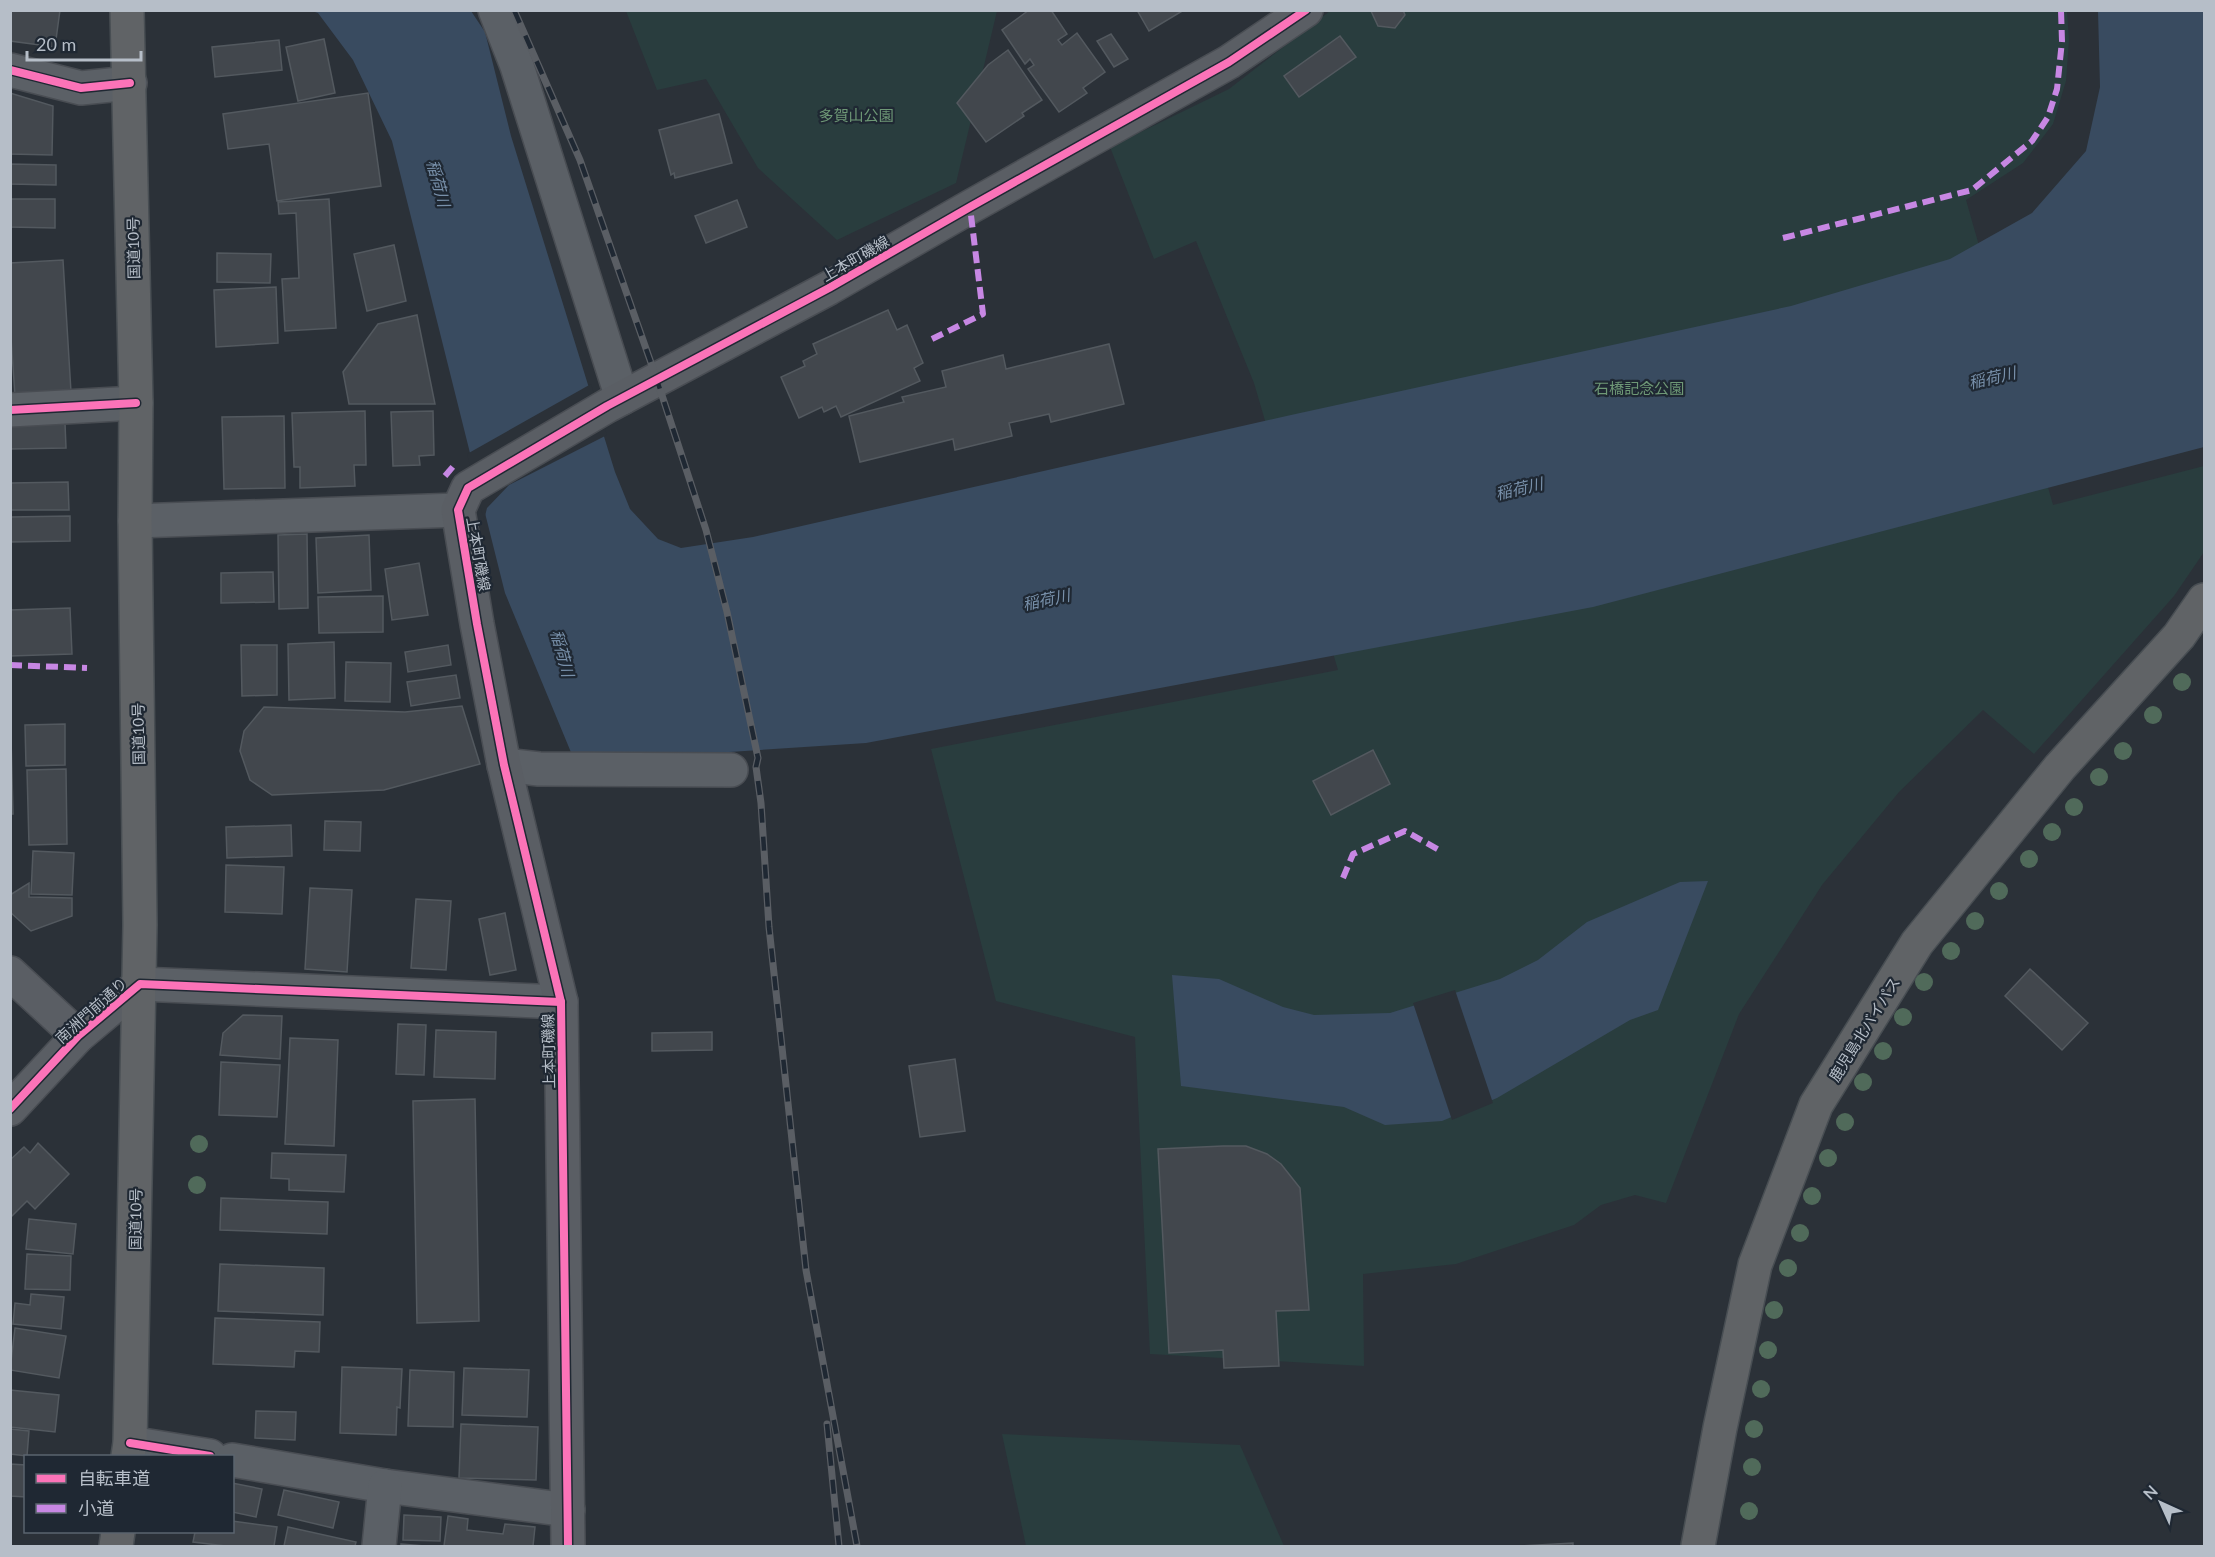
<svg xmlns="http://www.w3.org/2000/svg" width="2215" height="1557" font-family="Lato,'Noto Sans JP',sans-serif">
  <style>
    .green { fill: #293d3e }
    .water { fill: #394b60 }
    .pier { fill: #2b3138 }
    .building { fill: #42474d; stroke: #53595f; stroke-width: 1.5 }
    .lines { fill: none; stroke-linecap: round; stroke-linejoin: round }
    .street-casing { stroke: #494d53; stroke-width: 36 }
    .secondary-casing { stroke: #494d53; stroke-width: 36 }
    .highway-casing { stroke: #484e53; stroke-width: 36 }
    .street { stroke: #5b6066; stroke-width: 33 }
    .secondary { stroke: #5a5e64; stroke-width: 33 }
    .highway { stroke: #606366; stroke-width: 33 }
    .rail-casing { stroke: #5a5e64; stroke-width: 7 }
    .rail { stroke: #1f2833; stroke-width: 4.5; stroke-dasharray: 14; stroke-linecap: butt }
    .quiet { stroke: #c787e3; stroke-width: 6; stroke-dasharray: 12 6; stroke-linecap: butt }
    .cycleway-casing { stroke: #1f2833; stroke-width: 11 }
    .cycleway { stroke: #fb73b8; stroke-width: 8 }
    .tree { fill: #506a5a }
    .labels { text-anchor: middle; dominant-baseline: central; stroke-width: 4.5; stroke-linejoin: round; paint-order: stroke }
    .park-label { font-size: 15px; fill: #6e9876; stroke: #1f2833 }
    .street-label { font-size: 15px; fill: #b6bec8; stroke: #1f2833 }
    .water-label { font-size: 16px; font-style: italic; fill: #7890aa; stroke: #1f2833 }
  </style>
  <rect width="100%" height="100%" fill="#2b3138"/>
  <!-- green -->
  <g class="green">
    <polygon points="626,11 997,11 956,183 837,240 758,168 706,79 657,90"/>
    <polygon points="1330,11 2067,11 2069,40 2066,81 2053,124 2023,163 1966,200 2053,505 2204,466 2204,552 2174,596 2034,754 1983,710 1899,792 1822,885 1739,1014 1666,1203 1635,1195 1601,1205 1574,1225 1456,1264 1363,1274 1364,1366 1150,1354 1135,1037 996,1001 931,749 1338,670 1254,383 1196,241 1154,259 1110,147 1229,89"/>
    <polygon points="1002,1434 1240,1445 1284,1546 1026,1546"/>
  </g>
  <!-- water -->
  <g class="water">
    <polygon points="312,11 471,11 485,32 511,136 615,472 630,509 658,539 681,548 753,537 1291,415 1791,306 1950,259 2032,213 2086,151 2100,87 2098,11 2204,11 2204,447 1593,607 866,743 575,762 505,593 392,141 353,60 318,13"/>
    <polygon points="1708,881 1658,1010 1630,1020 1497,1098 1442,1121 1385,1125 1344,1107 1181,1086 1172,975 1219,979 1283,1007 1314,1015 1390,1013 1500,979 1538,960 1587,922 1680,882"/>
  </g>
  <!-- pier -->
  <g class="pier">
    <polygon points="591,384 607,435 509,485 487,508 484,520 467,454"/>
    <polygon points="1455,990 1493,1103 1452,1120 1413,1003"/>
  </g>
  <!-- building -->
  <g class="building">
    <polygon points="10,10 60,10 55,47 10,41"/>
    <polygon points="1029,10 1051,10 1067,34 1058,40 1062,45 1077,33 1105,72 1083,88 1087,93 1059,112 1028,69 1034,65 1030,59 1025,64 1002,30"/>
    <polygon points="1137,10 1184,10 1149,31"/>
    <polygon points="1403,10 1405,15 1395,28 1378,26 1371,11"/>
    <polygon points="1111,34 1128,59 1114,67 1097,41"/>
    <polygon points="1340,36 1356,57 1299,97 1284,76"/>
    <polygon points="324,39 335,93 298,101 286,47"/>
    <polygon points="279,40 282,70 215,77 212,47"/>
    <polygon points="1008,50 1042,100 1022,113 1024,116 986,142 957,103 988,65"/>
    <polygon points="10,93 53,106 52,155 10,154"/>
    <polygon points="368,93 381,186 277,201 269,144 228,149 223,114"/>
    <polygon points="719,114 732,163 675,178 674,173 671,175 659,130"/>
    <polygon points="10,164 56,165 56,185 10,184"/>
    <polygon points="10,199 55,199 55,228 10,227"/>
    <polygon points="329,199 336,328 285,331 282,279 299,278 296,213 279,214 278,202"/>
    <polygon points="737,200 747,227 706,243 695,216"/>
    <polygon points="394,245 406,301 367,311 354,254"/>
    <polygon points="217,253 271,254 270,283 217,282"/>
    <polygon points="63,260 71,392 15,396 10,323 10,263"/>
    <polygon points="276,287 278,343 216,347 214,290"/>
    <polygon points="888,310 897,330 907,325 923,363 914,368 920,381 841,417 836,406 824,412 822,407 799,418 781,377 805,366 803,361 817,354 813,344"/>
    <polygon points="417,315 435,404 349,404 343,372 378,324"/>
    <polygon points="1109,344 1124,404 1051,422 1049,414 1009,423 1012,436 955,450 953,439 860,462 849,416 904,402 902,397 946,387 942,371 1003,355 1006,369"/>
    <polygon points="365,411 366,465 354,465 355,486 300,488 300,467 294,467 292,413"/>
    <polygon points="433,411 434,455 419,456 420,465 393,466 391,412"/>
    <polygon points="284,416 285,488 224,489 222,417"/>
    <polygon points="65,423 66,448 10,449 10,424"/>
    <polygon points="68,482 69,510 11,510 11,483"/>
    <polygon points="70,516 70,541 10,542 10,517"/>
    <polygon points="307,534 308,608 279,609 278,535"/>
    <polygon points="369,535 371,590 318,593 316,538"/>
    <polygon points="419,563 428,615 392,620 385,569"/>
    <polygon points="273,572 274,602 221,603 221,573"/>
    <polygon points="383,596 383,632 319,633 318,597"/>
    <polygon points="70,608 72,654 10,656 10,610"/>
    <polygon points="334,642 335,698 289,700 288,644"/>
    <polygon points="241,645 277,645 277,695 242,696"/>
    <polygon points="448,645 451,665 408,672 405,652"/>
    <polygon points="346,662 391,663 390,702 345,701"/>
    <polygon points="456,675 460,698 411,706 407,682"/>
    <polygon points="10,700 13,814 10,814"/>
    <polygon points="462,706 480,764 384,790 272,795 250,780 240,751 244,731 264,707 405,712"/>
    <polygon points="65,724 65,765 26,766 25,725"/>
    <polygon points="1373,750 1390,784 1331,815 1313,781"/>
    <polygon points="66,769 67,844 29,845 27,770"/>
    <polygon points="325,821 361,822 360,851 324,850"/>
    <polygon points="291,825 292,856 227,858 226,827"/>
    <polygon points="33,851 74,853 72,895 31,894"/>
    <polygon points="226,865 284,867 282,914 225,912"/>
    <polygon points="29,883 29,897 72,898 72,916 31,931 10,912 10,895"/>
    <polygon points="310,888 352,890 347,972 305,969"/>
    <polygon points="416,899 451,901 446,970 411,968"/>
    <polygon points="505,913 516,970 490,975 479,919"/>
    <polygon points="2030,969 2088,1023 2062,1050 2005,996"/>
    <polygon points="243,1015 282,1016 280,1059 220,1055 223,1033"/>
    <polygon points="398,1024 426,1025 424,1075 396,1074"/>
    <polygon points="436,1030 496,1032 495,1079 434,1077"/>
    <polygon points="712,1032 712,1050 652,1051 652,1033"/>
    <polygon points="290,1038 338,1040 334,1146 285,1144"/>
    <polygon points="955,1059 965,1131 920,1137 909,1066"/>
    <polygon points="221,1062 280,1065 277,1117 219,1115"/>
    <polygon points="475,1099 479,1321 417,1323 413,1101"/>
    <polygon points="38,1143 69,1174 35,1209 27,1201 10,1218 10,1160 24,1147 30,1153"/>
    <polygon points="1223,1146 1246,1146 1267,1154 1281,1164 1300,1188 1309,1310 1276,1311 1279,1366 1224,1368 1223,1350 1169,1353 1158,1149"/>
    <polygon points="272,1153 346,1155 344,1192 289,1190 289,1179 271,1178"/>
    <polygon points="221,1198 328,1202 327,1234 220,1230"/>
    <polygon points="29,1219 76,1224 73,1254 26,1249"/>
    <polygon points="27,1254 71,1256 70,1290 25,1289"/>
    <polygon points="220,1264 324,1268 323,1315 218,1311"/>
    <polygon points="31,1294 64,1297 61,1329 13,1324 15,1303 30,1305"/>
    <polygon points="215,1318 320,1322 319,1352 295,1351 294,1367 213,1364"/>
    <polygon points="15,1328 66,1336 59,1378 10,1370"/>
    <polygon points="342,1367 402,1369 400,1408 397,1407 396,1435 340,1433"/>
    <polygon points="464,1368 529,1370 527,1417 462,1415"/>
    <polygon points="410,1370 454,1372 453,1427 408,1426"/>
    <polygon points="10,1390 59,1395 55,1432 10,1427"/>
    <polygon points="256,1411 296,1412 295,1440 255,1438"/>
    <polygon points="461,1424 538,1427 536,1480 459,1478"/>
    <polygon points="10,1429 29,1431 27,1456 10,1454"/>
    <polygon points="10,1464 26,1465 26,1497 10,1496"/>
    <polygon points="232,1483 262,1489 256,1517 232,1512"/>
    <polygon points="284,1490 339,1502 333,1528 278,1515"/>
    <polygon points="404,1515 441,1517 440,1541 403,1540"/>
    <polygon points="448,1516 468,1519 467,1530 503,1534 505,1524 535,1527 533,1546 444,1546"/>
    <polygon points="232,1521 277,1527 274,1546 226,1546 193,1542 195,1532 232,1532"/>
    <polygon points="288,1527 356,1542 355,1546 284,1546"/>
    <polygon points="1573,1543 1573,1546 1519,1546"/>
    <polygon points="401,1544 425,1546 401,1546"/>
  </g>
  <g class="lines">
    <!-- street casing -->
    <g class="street-casing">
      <g id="street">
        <polyline points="495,10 517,66 622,398"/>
        <polyline points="10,70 81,88 130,83"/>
        <polyline points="10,410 136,403"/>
        <polyline points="135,521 458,510"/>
        <polyline points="504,765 539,769 731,770"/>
        <polyline points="140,984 561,1002"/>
        <polyline points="130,1443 210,1456"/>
        <polyline points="232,1460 385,1486 568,1510"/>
        <polyline points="379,1546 385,1486"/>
      </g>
    </g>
    <!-- secondary casing -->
    <g class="secondary-casing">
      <g id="secondary">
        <polyline points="10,973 78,1036"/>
        <polyline points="10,1109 78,1036 140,984"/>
        <polyline points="568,1546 561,1002 504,765 477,624 458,510 468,488 607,406 829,288 970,207 1229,62 1306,10"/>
      </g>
    </g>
    <!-- highway casing -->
    <g class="highway-casing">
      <g id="highway">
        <polyline points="127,10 136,403 135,521 140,925 130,1443 128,1456"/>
        <polyline points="116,1546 118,1532"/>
        <polyline points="1698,1546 1720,1428 1755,1265 1816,1105 1917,943 2060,767 2179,636 2204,600"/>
      </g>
    </g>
    <!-- street -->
    <use href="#street" class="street"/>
    <!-- secondary -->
    <use href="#secondary" class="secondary"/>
    <!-- highway -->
    <use href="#highway" class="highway"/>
    <!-- rail casing -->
    <g class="rail-casing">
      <g id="rail">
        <polyline points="514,10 580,160 657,380 706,530 727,612 758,758 756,767 761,803 769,927 806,1270 857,1546"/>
        <polyline points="827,1424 839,1546"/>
      </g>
    </g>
    <!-- rail -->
    <use href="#rail" class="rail"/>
    <!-- quiet -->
    <g class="quiet">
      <polyline points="1783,238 1972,190 2032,141 2048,117 2057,89 2062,41 2061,10"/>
      <polyline points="932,339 983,314 970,207"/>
      <polyline points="445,476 456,463"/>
      <polyline points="10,665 87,668"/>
      <polyline points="1343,878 1353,854 1405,831 1441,851"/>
    </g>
    <!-- cycleway casing -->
    <g class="cycleway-casing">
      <g id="cycleway">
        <polyline points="10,70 81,88 130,83"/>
        <polyline points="10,410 136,403"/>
        <polyline points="10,1109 78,1036 140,984 561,1002"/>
        <polyline points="130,1443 210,1456"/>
        <polyline points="568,1546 561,1002 504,765 477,624 458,510 468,488 607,406 829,288 970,207 1229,62 1306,10"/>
      </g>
    </g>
    <!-- cycleway -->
    <use href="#cycleway" class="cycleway"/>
  </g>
  <!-- trees -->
  <g class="tree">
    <circle cx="2182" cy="682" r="9"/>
    <circle cx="2153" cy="715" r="9"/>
    <circle cx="2123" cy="751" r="9"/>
    <circle cx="2099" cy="777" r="9"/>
    <circle cx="2074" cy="807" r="9"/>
    <circle cx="2052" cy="832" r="9"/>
    <circle cx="2029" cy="859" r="9"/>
    <circle cx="1999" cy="891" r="9"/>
    <circle cx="1975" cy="921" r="9"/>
    <circle cx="1951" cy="951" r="9"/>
    <circle cx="1924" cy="982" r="9"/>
    <circle cx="1903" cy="1017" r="9"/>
    <circle cx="1883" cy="1051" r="9"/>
    <circle cx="1863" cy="1082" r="9"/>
    <circle cx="1845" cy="1122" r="9"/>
    <circle cx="199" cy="1144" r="9"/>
    <circle cx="1828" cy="1158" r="9"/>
    <circle cx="197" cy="1185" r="9"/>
    <circle cx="1812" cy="1196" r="9"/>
    <circle cx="1800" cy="1233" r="9"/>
    <circle cx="1788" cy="1268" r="9"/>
    <circle cx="1774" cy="1310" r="9"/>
    <circle cx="1768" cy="1350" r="9"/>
    <circle cx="1761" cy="1389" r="9"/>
    <circle cx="1754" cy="1429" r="9"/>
    <circle cx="1752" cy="1467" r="9"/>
    <circle cx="1749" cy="1511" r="9"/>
  </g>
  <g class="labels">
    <!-- park labels -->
    <g class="park-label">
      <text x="856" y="115">多賀山公園</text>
      <text x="1639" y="388">石橋記念公園</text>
    </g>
    <!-- street labels -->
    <g class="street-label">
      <text transform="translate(133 248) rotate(-91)">国道10号</text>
      <text transform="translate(855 258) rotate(-30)">上本町磯線</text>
      <text transform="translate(479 554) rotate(80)">上本町磯線</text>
      <text transform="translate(138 734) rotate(-91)">国道10号</text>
      <text transform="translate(91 1010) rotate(-42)">南洲門前通り</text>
      <text transform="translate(1864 1029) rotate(-58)">鹿児島北バイパス</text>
      <text transform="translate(548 1051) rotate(-91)">上本町磯線</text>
      <text transform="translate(135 1219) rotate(-89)">国道10号</text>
    </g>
    <!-- water labels -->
    <g class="water-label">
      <text transform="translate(439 183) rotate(75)">稲荷川</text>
      <text transform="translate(1992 377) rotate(-13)">稲荷川</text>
      <text transform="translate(1519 488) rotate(-13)">稲荷川</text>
      <text transform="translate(1046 599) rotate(-12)">稲荷川</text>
      <text transform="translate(563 653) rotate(75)">稲荷川</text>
    </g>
  </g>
  <!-- border -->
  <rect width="2215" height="1557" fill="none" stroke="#b6bec8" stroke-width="24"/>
  <!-- legend -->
  <rect x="24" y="1455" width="210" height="78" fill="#1f2833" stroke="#5b646f" stroke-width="1.5"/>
  <rect x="36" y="1474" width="30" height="9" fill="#fb73b8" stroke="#5b646f" stroke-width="1.5"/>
  <text x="78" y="1485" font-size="18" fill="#b6bec8">自転車道</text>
  <rect x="36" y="1504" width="30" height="9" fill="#c787e3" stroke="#5b646f" stroke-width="1.5"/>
  <text x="78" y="1515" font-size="18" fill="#b6bec8">小道</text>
  <!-- north arrow -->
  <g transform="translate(2161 1503) rotate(315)" stroke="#1f2833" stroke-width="4.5" paint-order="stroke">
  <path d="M0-4.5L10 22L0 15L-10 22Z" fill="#b6bec8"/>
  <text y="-9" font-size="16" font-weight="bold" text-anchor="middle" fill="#b6bec8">N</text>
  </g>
  <!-- scale -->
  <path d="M27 51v9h114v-9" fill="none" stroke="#b6bec8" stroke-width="3"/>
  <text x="36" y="51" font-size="18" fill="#b6bec8" stroke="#1f2833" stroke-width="4.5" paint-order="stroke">20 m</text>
</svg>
